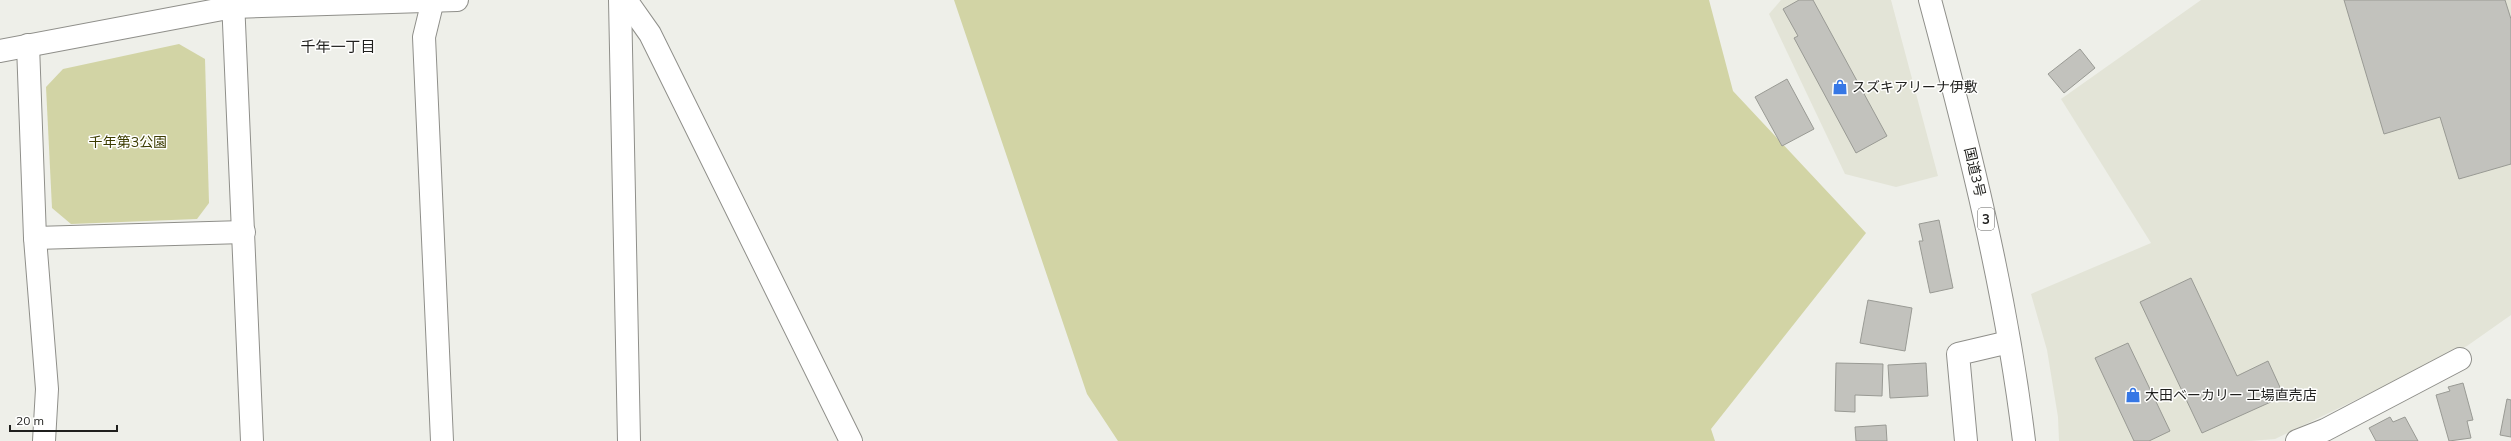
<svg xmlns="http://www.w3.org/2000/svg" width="2511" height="441" font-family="Mulish,'Noto Sans JP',sans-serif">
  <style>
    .built { fill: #e3e4d7 }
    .green { fill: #d2d4a5 }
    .building { fill: #c2c2bd; stroke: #999a94 }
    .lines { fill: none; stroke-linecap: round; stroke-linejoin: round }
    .minor-casing { stroke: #8f8f8a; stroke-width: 24 }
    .tertiary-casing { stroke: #8f8f8a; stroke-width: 24 }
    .trunk-casing { stroke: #8f8f8a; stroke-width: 24 }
    .minor { stroke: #fff; stroke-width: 22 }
    .tertiary { stroke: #fff; stroke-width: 22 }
    .trunk { stroke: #fff; stroke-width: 22 }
    .labels { text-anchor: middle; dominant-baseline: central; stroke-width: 3; stroke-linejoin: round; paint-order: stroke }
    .shield { fill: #fffffe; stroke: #626260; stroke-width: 1 }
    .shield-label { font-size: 13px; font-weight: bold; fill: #1f1f1d }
    .poi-label { font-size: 14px; fill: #1f1f1d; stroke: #fffffe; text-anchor: start }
    .park-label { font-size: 14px; fill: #3c3c00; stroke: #fffffe }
    .street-label { font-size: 14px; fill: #1f1f1d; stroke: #fffffe }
    .neighbourhood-label { font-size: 15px; fill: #1f1f1d; stroke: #fffffe }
  </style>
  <rect width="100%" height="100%" fill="#eeefe9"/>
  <!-- built -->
  <g class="built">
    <polygon points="1781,0 1891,0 1938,176 1896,187 1845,174 1769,14"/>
    <polygon points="2201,0 2511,0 2511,315 2467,346 2275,439 2250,441 2059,441 2058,417 2047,350 2031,294 2151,243 2061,99"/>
  </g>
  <!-- green -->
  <g class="green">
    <polygon points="954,0 1709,0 1733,91 1866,233 1711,429 1715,441 1118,441 1087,394"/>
    <polygon points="179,44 205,59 209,203 197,219 71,224 52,208 46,87 63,69"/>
  </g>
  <!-- building -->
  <g class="building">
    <polygon points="1799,0 1813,0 1887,136 1856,153 1794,38 1798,36 1783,9"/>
    <polygon points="2344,0 2505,0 2511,19 2511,164 2459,179 2440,117 2384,134"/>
    <polygon points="2080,49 2095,68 2064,93 2048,74"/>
    <polygon points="1787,79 1814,129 1782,146 1755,97"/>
    <polygon points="1939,220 1953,288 1930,293 1919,241 1923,241 1919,224"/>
    <polygon points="2191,278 2237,376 2268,361 2284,396 2202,433 2140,302"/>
    <polygon points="1868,300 1912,308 1905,351 1860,343"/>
    <polygon points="2128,343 2170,431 2149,441 2134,441 2095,358"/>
    <polygon points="1836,363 1883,364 1882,396 1855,395 1855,412 1835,411"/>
    <polygon points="1926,363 1928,396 1890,398 1888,365"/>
    <polygon points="2463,383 2473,420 2467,421 2471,438 2449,441 2436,395 2450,391 2448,387"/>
    <polygon points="2507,399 2511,400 2511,437 2500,435"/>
    <polygon points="2390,417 2393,422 2405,417 2418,441 2376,441 2369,428"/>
    <polygon points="1886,425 1887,441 1856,441 1855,427"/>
  </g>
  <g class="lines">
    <!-- minor casing -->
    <g class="minor-casing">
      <g id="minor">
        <polyline points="433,0 424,37 442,441"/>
        <polyline points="620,0 629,441"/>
        <polyline points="626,0 650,34 851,441"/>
        <polyline points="28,45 35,238 47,389 44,441"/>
        <polyline points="0,51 233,7 457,0"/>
        <polyline points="35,238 244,232"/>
        <polyline points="1966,441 1958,354 2009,342"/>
        <polyline points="2297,441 2325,430 2460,359"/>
      </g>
    </g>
    <!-- tertiary casing -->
    <g class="tertiary-casing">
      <polyline id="tertiary" points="233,0 252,441"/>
    </g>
    <!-- trunk casing -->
    <g class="trunk-casing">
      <path id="trunk" d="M 1930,0 C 1969,145 2006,291 2024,441"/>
    </g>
    <!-- minor -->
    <use href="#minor" class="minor"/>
    <!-- tertiary -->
    <use href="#tertiary" class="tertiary"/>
    <!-- trunk -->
    <use href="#trunk" class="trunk"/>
  </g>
  <!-- icons -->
  <defs>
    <g id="shop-bare" transform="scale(1.2)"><path d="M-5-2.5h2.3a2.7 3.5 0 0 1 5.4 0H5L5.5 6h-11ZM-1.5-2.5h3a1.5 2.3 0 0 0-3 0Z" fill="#3677e5" stroke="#fffffe" stroke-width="2.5" paint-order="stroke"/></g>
  </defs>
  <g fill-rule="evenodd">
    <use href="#shop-bare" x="1840" y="87"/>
    <use href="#shop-bare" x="2133" y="395"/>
  </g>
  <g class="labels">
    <!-- shield labels -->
    <rect class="shield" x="1978" y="208" width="16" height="22" rx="3"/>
    <g class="shield-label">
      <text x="1986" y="219">3</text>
    </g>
    <!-- poi labels -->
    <g class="poi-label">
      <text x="1852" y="87">スズキアリーナ伊敷</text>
      <text x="2145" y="395">大田ベーカリー 工場直売店</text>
    </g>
    <!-- park labels -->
    <g class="park-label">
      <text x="128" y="142">千年第3公園</text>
    </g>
    <!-- street labels -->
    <g class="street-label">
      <text transform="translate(1975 172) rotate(77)">国道3号</text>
    </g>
    <!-- neighbourhood labels -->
    <g class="neighbourhood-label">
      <text x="338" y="46">千年一丁目</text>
    </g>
  </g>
  <!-- scale -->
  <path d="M10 425v6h107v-6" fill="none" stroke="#1f1f1d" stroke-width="2"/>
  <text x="16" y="425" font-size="12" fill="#1f1f1d" stroke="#fffffe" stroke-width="3" paint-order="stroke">20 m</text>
</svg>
